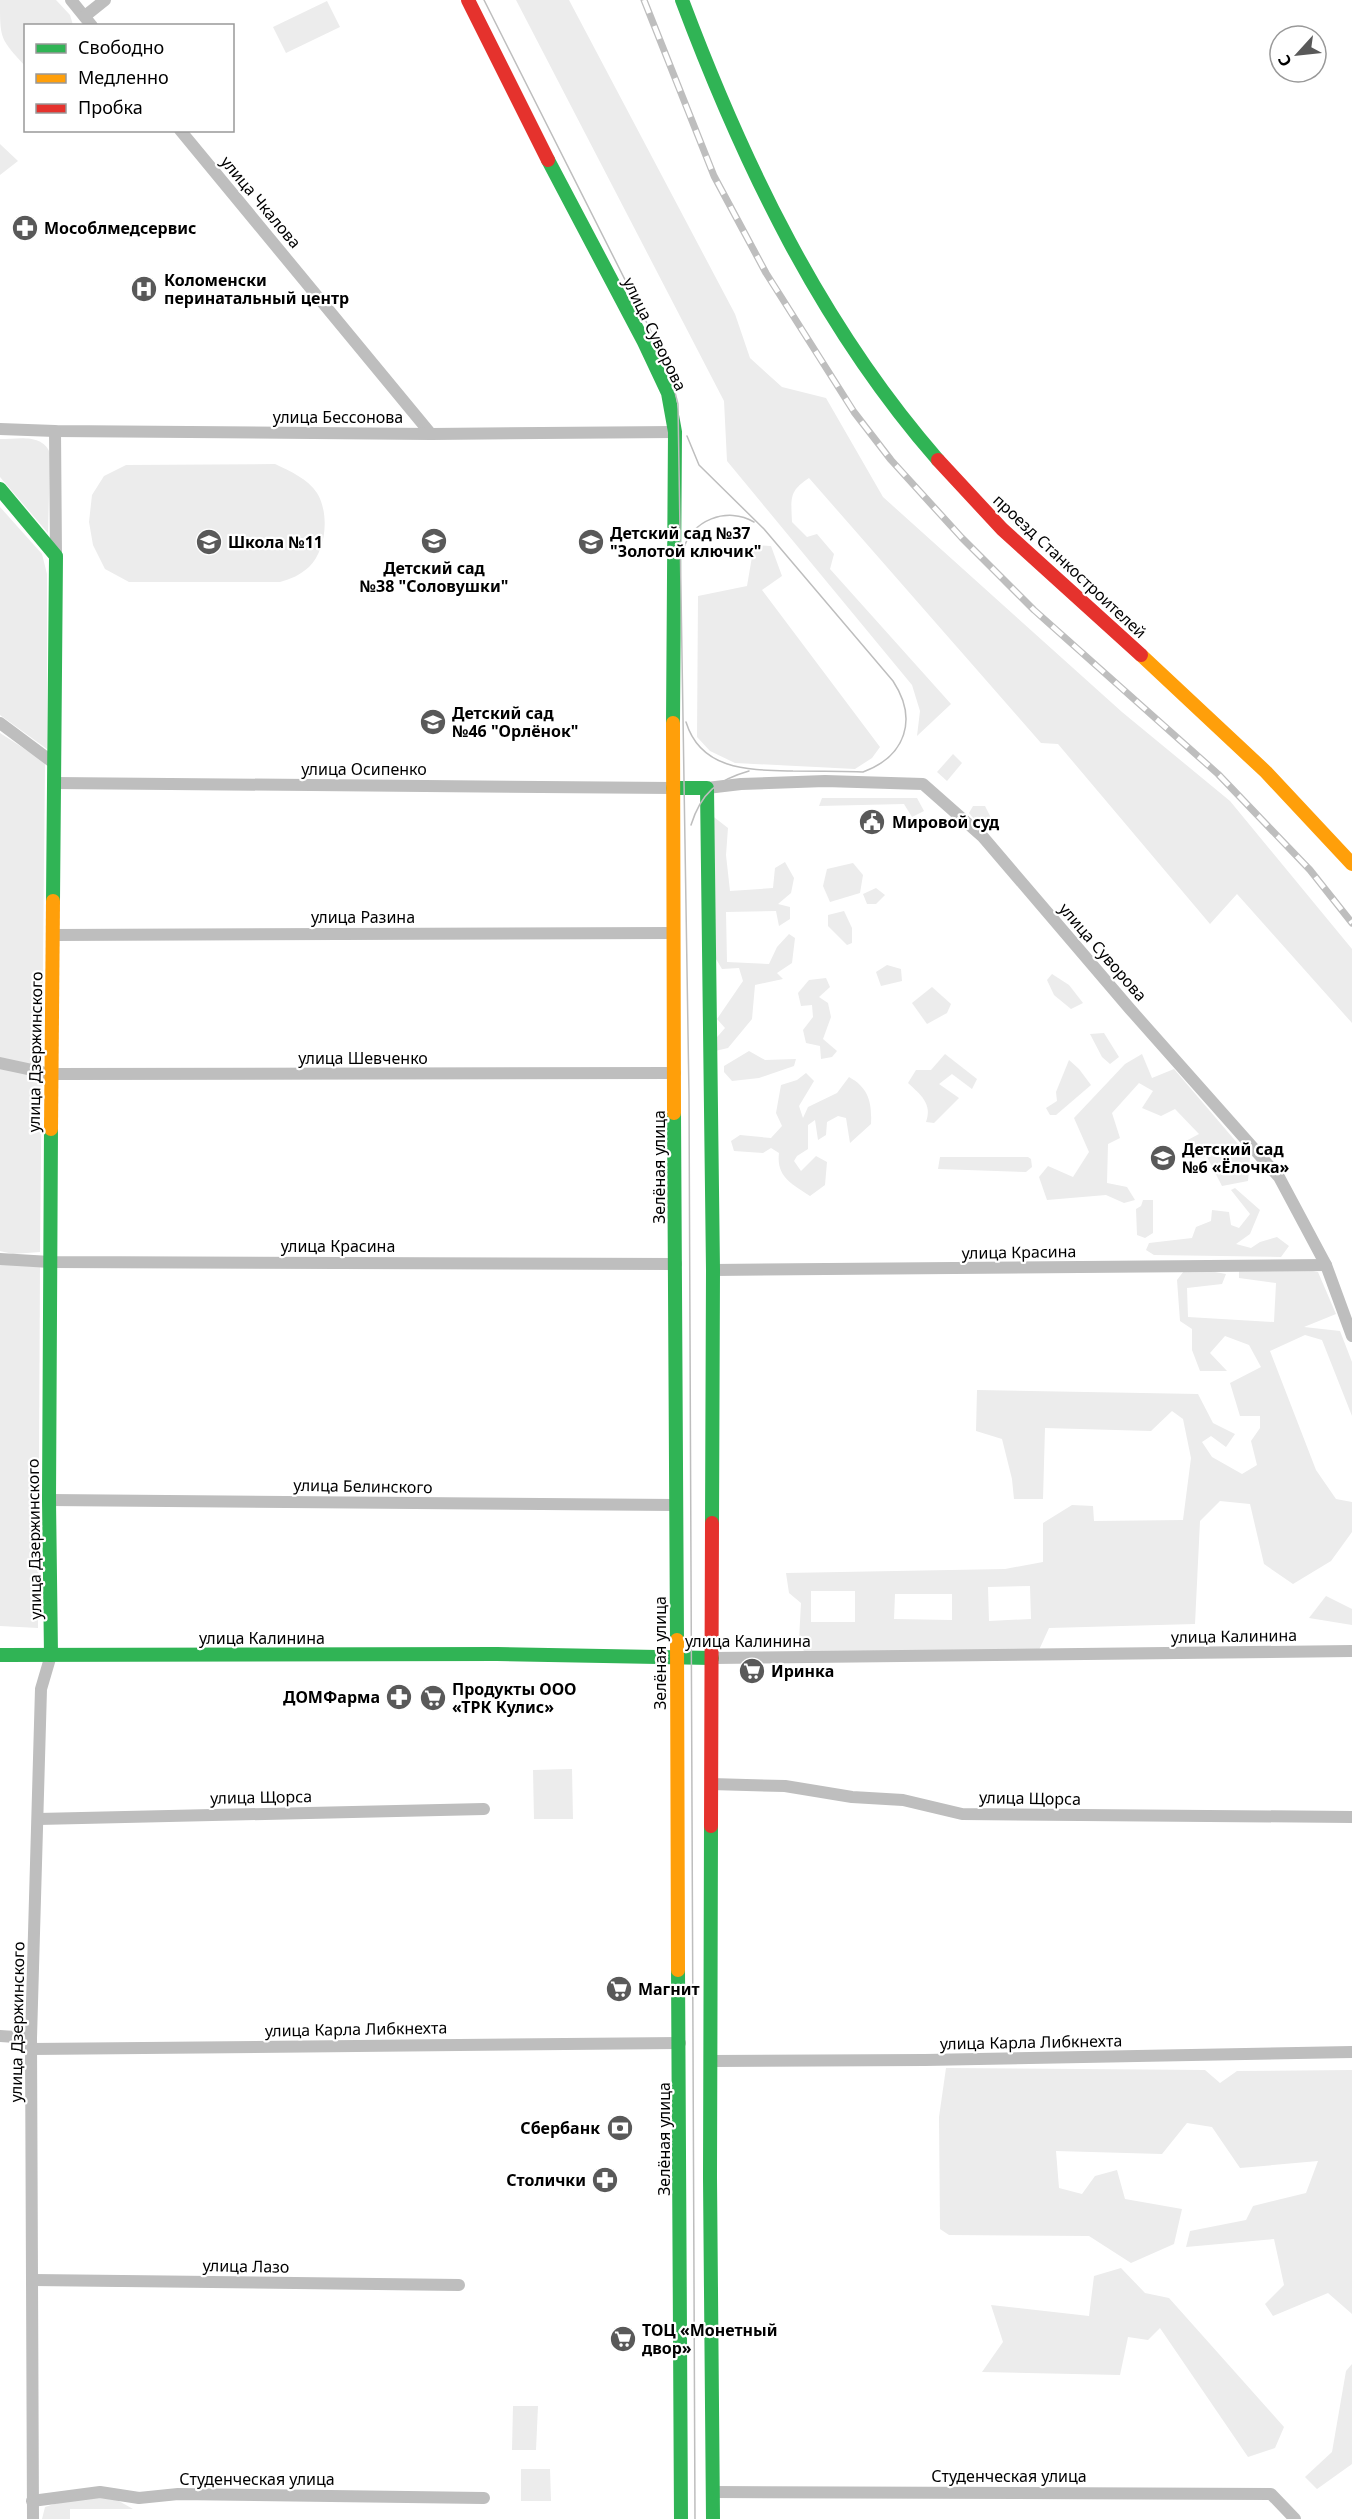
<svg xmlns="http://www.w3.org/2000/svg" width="1352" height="2519" font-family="'Noto Sans',sans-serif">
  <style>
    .green { fill: #ececec; fill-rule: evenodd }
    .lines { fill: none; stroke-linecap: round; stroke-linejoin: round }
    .street { stroke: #bebebe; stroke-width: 12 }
    .fast { stroke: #30b455; stroke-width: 14 }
    .slow { stroke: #ff9f0a; stroke-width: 14 }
    .jam { stroke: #e5322d; stroke-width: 14 }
    .tram { stroke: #bebebe; stroke-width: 1.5 }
    .rail-casing { stroke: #bebebe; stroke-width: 7 }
    .rail { stroke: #fff; stroke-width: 4.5; stroke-dasharray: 14; stroke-linecap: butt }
    .labels { text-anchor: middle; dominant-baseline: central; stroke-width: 4.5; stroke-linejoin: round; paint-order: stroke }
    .street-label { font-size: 16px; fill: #000; stroke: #fff }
    .poi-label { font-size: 16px; font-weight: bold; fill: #000; stroke: #fff; text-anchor: start }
  </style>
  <rect width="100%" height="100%" fill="#fff"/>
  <!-- green -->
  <g class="green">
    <path d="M 0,0 L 56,0 L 70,15 L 73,25 L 26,26 L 25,66 C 0,38 0,40 0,0 Z"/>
    <path d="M 516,0 L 569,0 L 735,314 L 750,358 L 782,387 L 826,398 L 883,497 L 1122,712 L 1230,801 L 1352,949 L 1352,1023 L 1237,894 L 1210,924 L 1058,744 L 1041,743 L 809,478 C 789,491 791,498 792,522 L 807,537 L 817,534 L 834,554 L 830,569 L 951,704 L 917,736 L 920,711 L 912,685 L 727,461 L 724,401 Z"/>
    <polygon points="327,1 340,27 286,53 273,27"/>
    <polygon points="0,144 18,161 0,175"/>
    <path d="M 0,439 C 18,439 42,433 50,453 L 48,533 L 0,477 Z"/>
    <path d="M 275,464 C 290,471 308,479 317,493 C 330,514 326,551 309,567 C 300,575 291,579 280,582 L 129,582 L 105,569 L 93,545 L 89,522 L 92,495 L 104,476 L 126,465 Z"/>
    <polygon points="0,507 42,554 47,574 47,749 0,715"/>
    <polygon points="754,545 771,546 782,576 762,590 880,747 872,758 855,769 735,763 710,751 697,737 698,596 747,586"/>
    <polygon points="0,733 45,762 40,1252 13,1254 0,1251"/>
    <polygon points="953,754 962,763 947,781 937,772"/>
    <polygon points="822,798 917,798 924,811 912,817 904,804 819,806"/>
    <polygon points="973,806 985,806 991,818 988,824 974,819 969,813"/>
    <polygon points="710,814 728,828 726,855 730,891 773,888 775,868 785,862 794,878 791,893 778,904 790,907 790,919 779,926 776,911 726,912 727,962 769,964 777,947 789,934 795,938 792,963 777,973 783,979 755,985 752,1019 728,1048 715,1051 711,1044 725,1028 717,1019 743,981 739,968 722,969 713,954"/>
    <polygon points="853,863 863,875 860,893 830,902 823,886 827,869"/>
    <polygon points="876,888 885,895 876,904 867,904 863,894"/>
    <polygon points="844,911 852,928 852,943 847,945 828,926 828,915"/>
    <polygon points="887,965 901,969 902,981 881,986 876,972"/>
    <polygon points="1052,974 1069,985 1083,1003 1071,1009 1054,995 1047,980"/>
    <polygon points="826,978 830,987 819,997 828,1003 831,1017 823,1039 837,1051 832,1057 821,1059 820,1046 806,1043 803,1030 813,1017 812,1005 801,1006 798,993 809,980"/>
    <polygon points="932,987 951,1004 947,1013 927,1024 912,1003"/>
    <polygon points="1104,1033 1119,1057 1110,1064 1102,1057 1090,1034"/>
    <polygon points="749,1051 765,1060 796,1059 794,1066 759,1078 732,1081 724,1072 724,1066"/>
    <path d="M 945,1054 L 977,1079 L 972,1089 L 952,1074 L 939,1084 L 959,1098 L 934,1123 L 926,1122 C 933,1104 920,1094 908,1083 L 916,1070 L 931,1070 Z"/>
    <polygon points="1142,1054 1152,1078 1174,1069 1250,1158 1248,1181 1222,1186 1207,1157 1186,1158 1184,1142 1199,1134 1175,1109 1161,1116 1142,1108 1153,1091 1139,1083 1112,1113 1120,1138 1108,1144 1107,1183 1127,1187 1135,1200 1124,1203 1106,1195 1047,1200 1039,1177 1048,1166 1073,1177 1089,1152 1074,1118 1125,1064"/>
    <polygon points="1069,1060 1079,1069 1091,1085 1056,1115 1050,1115 1046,1108 1057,1101 1056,1092"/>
    <path d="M 806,1073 L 814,1081 L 799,1106 L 803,1118 L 808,1107 L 837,1093 L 849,1077 C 869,1088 872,1103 871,1124 L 850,1143 L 846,1118 L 838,1116 L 827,1122 L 826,1135 L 818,1140 L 815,1120 L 808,1125 L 808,1149 L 797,1156 L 794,1161 L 801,1171 L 816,1156 L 827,1162 L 825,1185 L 810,1196 C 792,1184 776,1177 779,1153 L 771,1148 L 763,1153 L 734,1151 L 731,1141 L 740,1135 L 771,1138 L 782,1126 L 776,1113 L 781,1085 L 797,1080 Z"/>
    <polygon points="940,1157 1028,1157 1031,1159 1032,1167 1026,1172 938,1169"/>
    <polygon points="1235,1188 1260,1210 1250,1234 1236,1244 1251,1248 1260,1242 1277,1237 1289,1246 1281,1257 1154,1255 1146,1250 1149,1243 1192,1238 1196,1227 1211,1221 1212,1210 1229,1212 1231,1225 1239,1228 1250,1214 1231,1190"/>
    <polygon points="1143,1200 1153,1200 1153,1233 1145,1238 1137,1235 1136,1209 1141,1206"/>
    <polygon points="0,1264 40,1267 38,1628 0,1626"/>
    <path d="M 1187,1267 L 1226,1274 L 1222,1284 L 1187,1288 L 1188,1317 L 1274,1322 L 1276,1283 L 1239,1278 L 1239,1269 L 1294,1267 L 1318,1272 L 1336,1314 L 1304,1327 L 1340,1331 L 1352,1362 L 1352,1416 L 1322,1340 L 1305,1335 L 1270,1351 L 1316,1470 L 1336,1499 L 1352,1502 L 1352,1532 L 1331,1561 L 1293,1584 L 1264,1564 L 1250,1504 L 1220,1501 L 1200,1521 L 1195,1624 L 1049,1628 L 1039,1650 L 806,1656 L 799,1640 L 801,1603 L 789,1593 L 786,1573 L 1005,1569 L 1043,1562 L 1043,1523 L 1072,1505 L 1093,1506 L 1094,1521 L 1183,1520 L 1191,1458 L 1183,1419 L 1172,1411 L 1151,1431 L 1045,1428 L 1043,1499 L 1014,1499 L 1012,1479 L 1002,1439 L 976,1431 L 977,1390 L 1198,1394 L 1213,1423 L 1235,1434 L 1226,1447 L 1211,1436 L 1202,1442 L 1212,1457 L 1242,1474 L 1257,1465 L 1251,1441 L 1260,1428 L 1260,1416 L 1240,1416 L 1230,1383 L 1261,1367 L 1249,1345 L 1225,1336 L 1210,1353 L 1227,1371 L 1200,1371 L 1192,1350 L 1192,1329 L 1180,1321 L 1177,1280 ZM 1030,1586 L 1031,1619 L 989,1621 L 988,1587 ZM 811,1591 L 855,1591 L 855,1622 L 811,1622 ZM 895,1594 L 952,1594 L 952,1620 L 894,1619 Z"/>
    <polygon points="1326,1596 1352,1609 1352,1625 1309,1618"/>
    <polygon points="572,1769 573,1819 534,1819 533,1770"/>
    <polygon points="946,2068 1205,2070 1220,2083 1237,2071 1352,2070 1352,2314 1328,2293 1273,2316 1265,2304 1284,2285 1274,2239 1186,2247 1190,2231 1246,2220 1253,2206 1306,2193 1318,2161 1240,2168 1212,2127 1187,2123 1162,2154 1056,2151 1059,2188 1082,2194 1095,2176 1117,2170 1125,2199 1182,2209 1174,2244 1131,2263 1089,2236 949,2235 940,2229 939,2117"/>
    <polygon points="1121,2268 1145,2293 1169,2298 1284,2427 1275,2448 1248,2457 1160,2328 1148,2340 1128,2337 1120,2375 982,2372 1003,2342 991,2305 1089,2316 1094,2276"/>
    <polygon points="1352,2364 1352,2464 1317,2489 1305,2477 1332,2452 1346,2371"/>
    <polygon points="513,2406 538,2406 536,2450 512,2450"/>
    <polygon points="521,2469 550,2469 551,2501 521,2501"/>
    <polygon points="100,2497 117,2500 133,2509 70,2509 70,2519 42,2519 45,2507 61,2502"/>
  </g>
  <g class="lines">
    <!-- street -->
    <g class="street">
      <polyline points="71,0 92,26"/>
      <polyline points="85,16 105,0"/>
      <polyline points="180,130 431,434"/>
      <polyline points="0,429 55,431 431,434 675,432"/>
      <polyline points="55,431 56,556"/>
      <polyline points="0,723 55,764"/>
      <polyline points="54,783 673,788"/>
      <polyline points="707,788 741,784 825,781 923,784 983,837 1130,1009 1279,1177 1326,1265 1352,1336"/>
      <polyline points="53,935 674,933"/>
      <polyline points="0,1063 51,1074 675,1073"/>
      <polyline points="0,1259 50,1262 676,1264"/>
      <polyline points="713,1270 1326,1265"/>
      <polyline points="49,1500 676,1505"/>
      <polyline points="712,1658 1352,1651"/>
      <polyline points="711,1784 785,1786 852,1797 903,1800 962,1814 1352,1817"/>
      <polyline points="38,1819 484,1809"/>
      <polyline points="0,2036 31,2038"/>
      <polyline points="31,2049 680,2043"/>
      <polyline points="711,2061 925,2060 1352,2052"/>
      <polyline points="33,2280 459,2285"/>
      <polyline points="713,2492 1271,2494 1295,2519"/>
      <polyline points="32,2501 100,2492 139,2498 178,2494 484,2498"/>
      <polyline points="33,2519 31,2038 41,1689 51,1655"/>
    </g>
    <!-- fast -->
    <g class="fast">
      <path d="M 682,0 C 744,165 821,326 938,460"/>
      <polyline points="548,160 644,342 668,393 675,432 673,723"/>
      <polyline points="0,489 56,556 53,901"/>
      <polyline points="673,788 707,788 713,1270 712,1523"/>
      <polyline points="674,1113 677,1640"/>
      <polyline points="51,1129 49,1500 51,1655"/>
      <polyline points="0,1655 497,1654 712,1658"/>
      <polyline points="711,1826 710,2178 713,2519"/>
      <polyline points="678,1970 681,2519"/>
    </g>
    <!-- slow -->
    <g class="slow">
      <polyline points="1141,655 1266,772 1352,864"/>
      <polyline points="673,723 674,1113"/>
      <polyline points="51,1129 53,901"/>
      <polyline points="677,1640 678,1970"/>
    </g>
    <!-- jam -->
    <g class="jam">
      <polyline points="468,0 548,160"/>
      <polyline points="938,460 1002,529 1141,655"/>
      <polyline points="711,1826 712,1523"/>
    </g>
    <!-- tram -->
    <g class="tram">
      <polyline points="484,0 668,365 678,404 689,1095 695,2519"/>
      <path d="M 683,551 C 690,520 728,506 754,522"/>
      <path d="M 686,722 C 701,771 750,770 793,771 C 816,771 840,771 863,772 C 906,756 918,719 893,681 L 764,529 L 699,465 L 687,436"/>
      <path d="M 691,825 C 701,793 717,780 749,771"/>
    </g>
    <!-- rail casing -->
    <g class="rail-casing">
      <polyline id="rail" points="644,0 714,176 766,273 854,412 891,460 962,538 1034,610 1218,774 1310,870 1352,923"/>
    </g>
    <!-- rail -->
    <use href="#rail" class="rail"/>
  </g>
  <!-- icons -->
  <defs>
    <g id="pharmacy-disc" transform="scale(1.35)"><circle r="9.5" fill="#595959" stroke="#fff"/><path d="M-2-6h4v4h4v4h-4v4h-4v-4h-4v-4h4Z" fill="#fff"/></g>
    <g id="hospital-disc" transform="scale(1.35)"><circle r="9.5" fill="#595959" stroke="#fff"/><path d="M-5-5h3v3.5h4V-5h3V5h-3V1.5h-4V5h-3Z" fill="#fff"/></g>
    <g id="school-disc" transform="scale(1.35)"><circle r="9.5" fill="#595959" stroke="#fff"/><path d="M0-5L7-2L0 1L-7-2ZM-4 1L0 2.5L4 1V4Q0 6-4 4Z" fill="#fff"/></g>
    <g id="civic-disc" transform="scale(1.35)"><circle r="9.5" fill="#595959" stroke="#fff"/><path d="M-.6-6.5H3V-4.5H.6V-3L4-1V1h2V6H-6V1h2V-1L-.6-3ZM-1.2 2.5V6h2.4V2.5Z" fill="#fff"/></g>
    <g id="supermarket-disc" transform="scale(1.35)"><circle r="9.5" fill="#595959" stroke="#fff"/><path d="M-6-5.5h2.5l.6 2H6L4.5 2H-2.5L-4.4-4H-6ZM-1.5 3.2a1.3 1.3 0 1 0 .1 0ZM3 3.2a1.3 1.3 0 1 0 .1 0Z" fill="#fff"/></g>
    <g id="bank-disc" transform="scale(1.35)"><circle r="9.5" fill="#595959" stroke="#fff"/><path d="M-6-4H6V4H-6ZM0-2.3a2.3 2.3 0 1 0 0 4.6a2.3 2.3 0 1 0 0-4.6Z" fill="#fff"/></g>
  </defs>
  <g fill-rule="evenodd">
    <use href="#pharmacy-disc" x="25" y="228"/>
    <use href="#hospital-disc" x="144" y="289"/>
    <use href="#school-disc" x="434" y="541"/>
    <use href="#school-disc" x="209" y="542"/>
    <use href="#school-disc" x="591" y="542"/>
    <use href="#school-disc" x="433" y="722"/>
    <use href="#civic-disc" x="872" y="822"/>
    <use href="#school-disc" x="1163" y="1158"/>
    <use href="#supermarket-disc" x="752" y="1671"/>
    <use href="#pharmacy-disc" x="399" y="1697"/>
    <use href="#supermarket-disc" x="433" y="1698"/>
    <use href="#supermarket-disc" x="619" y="1989"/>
    <use href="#bank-disc" x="620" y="2128"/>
    <use href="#pharmacy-disc" x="605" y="2180"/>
    <use href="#supermarket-disc" x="623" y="2339"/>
  </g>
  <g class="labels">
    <!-- street labels -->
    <g class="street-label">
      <text transform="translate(261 202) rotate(50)">улица Чкалова</text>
      <text transform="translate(655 334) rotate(64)">улица Суворова</text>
      <text x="338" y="417">улица Бессонова</text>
      <text transform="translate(1070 566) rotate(43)">проезд Станкостроителей</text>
      <text x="364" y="769">улица Осипенко</text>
      <text x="363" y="917">улица Разина</text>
      <text transform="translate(1103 952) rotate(49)">улица Суворова</text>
      <text transform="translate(35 1052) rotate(-89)">улица Дзержинского</text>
      <text x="363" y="1058">улица Шевченко</text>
      <text transform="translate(659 1167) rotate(-90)">Зелёная улица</text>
      <text x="338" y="1246">улица Красина</text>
      <text transform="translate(1019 1252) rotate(-1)">улица Красина</text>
      <text transform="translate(363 1486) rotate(1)">улица Белинского</text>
      <text transform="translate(34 1539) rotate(-91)">улица Дзержинского</text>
      <text transform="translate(1234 1636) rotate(-1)">улица Калинина</text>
      <text x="262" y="1638">улица Калинина</text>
      <text x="748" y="1641">улица Калинина</text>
      <text transform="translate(660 1653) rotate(-90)">Зелёная улица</text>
      <text transform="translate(261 1797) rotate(-1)">улица Щорса</text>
      <text transform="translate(1030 1798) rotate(1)">улица Щорса</text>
      <text transform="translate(17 2022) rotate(-89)">улица Дзержинского</text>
      <text transform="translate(356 2029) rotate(-1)">улица Карла Либкнехта</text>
      <text transform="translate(1031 2042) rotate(-1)">улица Карла Либкнехта</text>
      <text transform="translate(664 2139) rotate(-90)">Зелёная улица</text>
      <text transform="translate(246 2266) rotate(1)">улица Лазо</text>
      <text x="1009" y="2476">Студенческая улица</text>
      <text x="257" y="2479">Студенческая улица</text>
    </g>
    <!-- poi labels -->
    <g class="poi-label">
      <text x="44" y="228">Мособлмедсервис</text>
      <text x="164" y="280">Коломенски<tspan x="164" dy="18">перинатальный центр</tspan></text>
      <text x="610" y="533">Детский сад №37<tspan x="610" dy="18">"Золотой ключик"</tspan></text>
      <text x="228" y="542">Школа №11</text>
      <text x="434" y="568" text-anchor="middle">Детский сад<tspan x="434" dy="18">№38 "Соловушки"</tspan></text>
      <text x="452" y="713">Детский сад<tspan x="452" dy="18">№46 "Орлёнок"</tspan></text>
      <text x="892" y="822">Мировой суд</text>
      <text x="1182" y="1149">Детский сад<tspan x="1182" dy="18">№6 «Ёлочка»</tspan></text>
      <text x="771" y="1671">Иринка</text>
      <text x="452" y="1689">Продукты ООО<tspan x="452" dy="18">«ТРК Кулис»</tspan></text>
      <text x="380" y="1697" text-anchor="end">ДОМФарма</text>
      <text x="638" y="1989">Магнит</text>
      <text x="600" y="2128" text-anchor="end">Сбербанк</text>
      <text x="586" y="2180" text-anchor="end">Столички</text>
      <text x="642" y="2330">ТОЦ «Монетный<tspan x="642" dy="18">двор»</tspan></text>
    </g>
  </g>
  <!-- legend -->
  <rect x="24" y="24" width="210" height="108" fill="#ffffff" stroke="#999999" stroke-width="1.5"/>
  <rect x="36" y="44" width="30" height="9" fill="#30b455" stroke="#999999" stroke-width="1.5"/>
  <text x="78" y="54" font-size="18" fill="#000000">Свободно</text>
  <rect x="36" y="74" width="30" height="9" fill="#ff9f0a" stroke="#999999" stroke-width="1.5"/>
  <text x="78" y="84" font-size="18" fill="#000000">Медленно</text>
  <rect x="36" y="104" width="30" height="9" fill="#e5322d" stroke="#999999" stroke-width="1.5"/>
  <text x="78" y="114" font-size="18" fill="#000000">Пробка</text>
  <!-- north arrow -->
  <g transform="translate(1298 54) rotate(243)"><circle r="28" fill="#ffffff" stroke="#999999" stroke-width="1.5"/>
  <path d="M0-4.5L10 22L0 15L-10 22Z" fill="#595959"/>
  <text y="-9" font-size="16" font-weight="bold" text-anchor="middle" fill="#000000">С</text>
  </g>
</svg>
